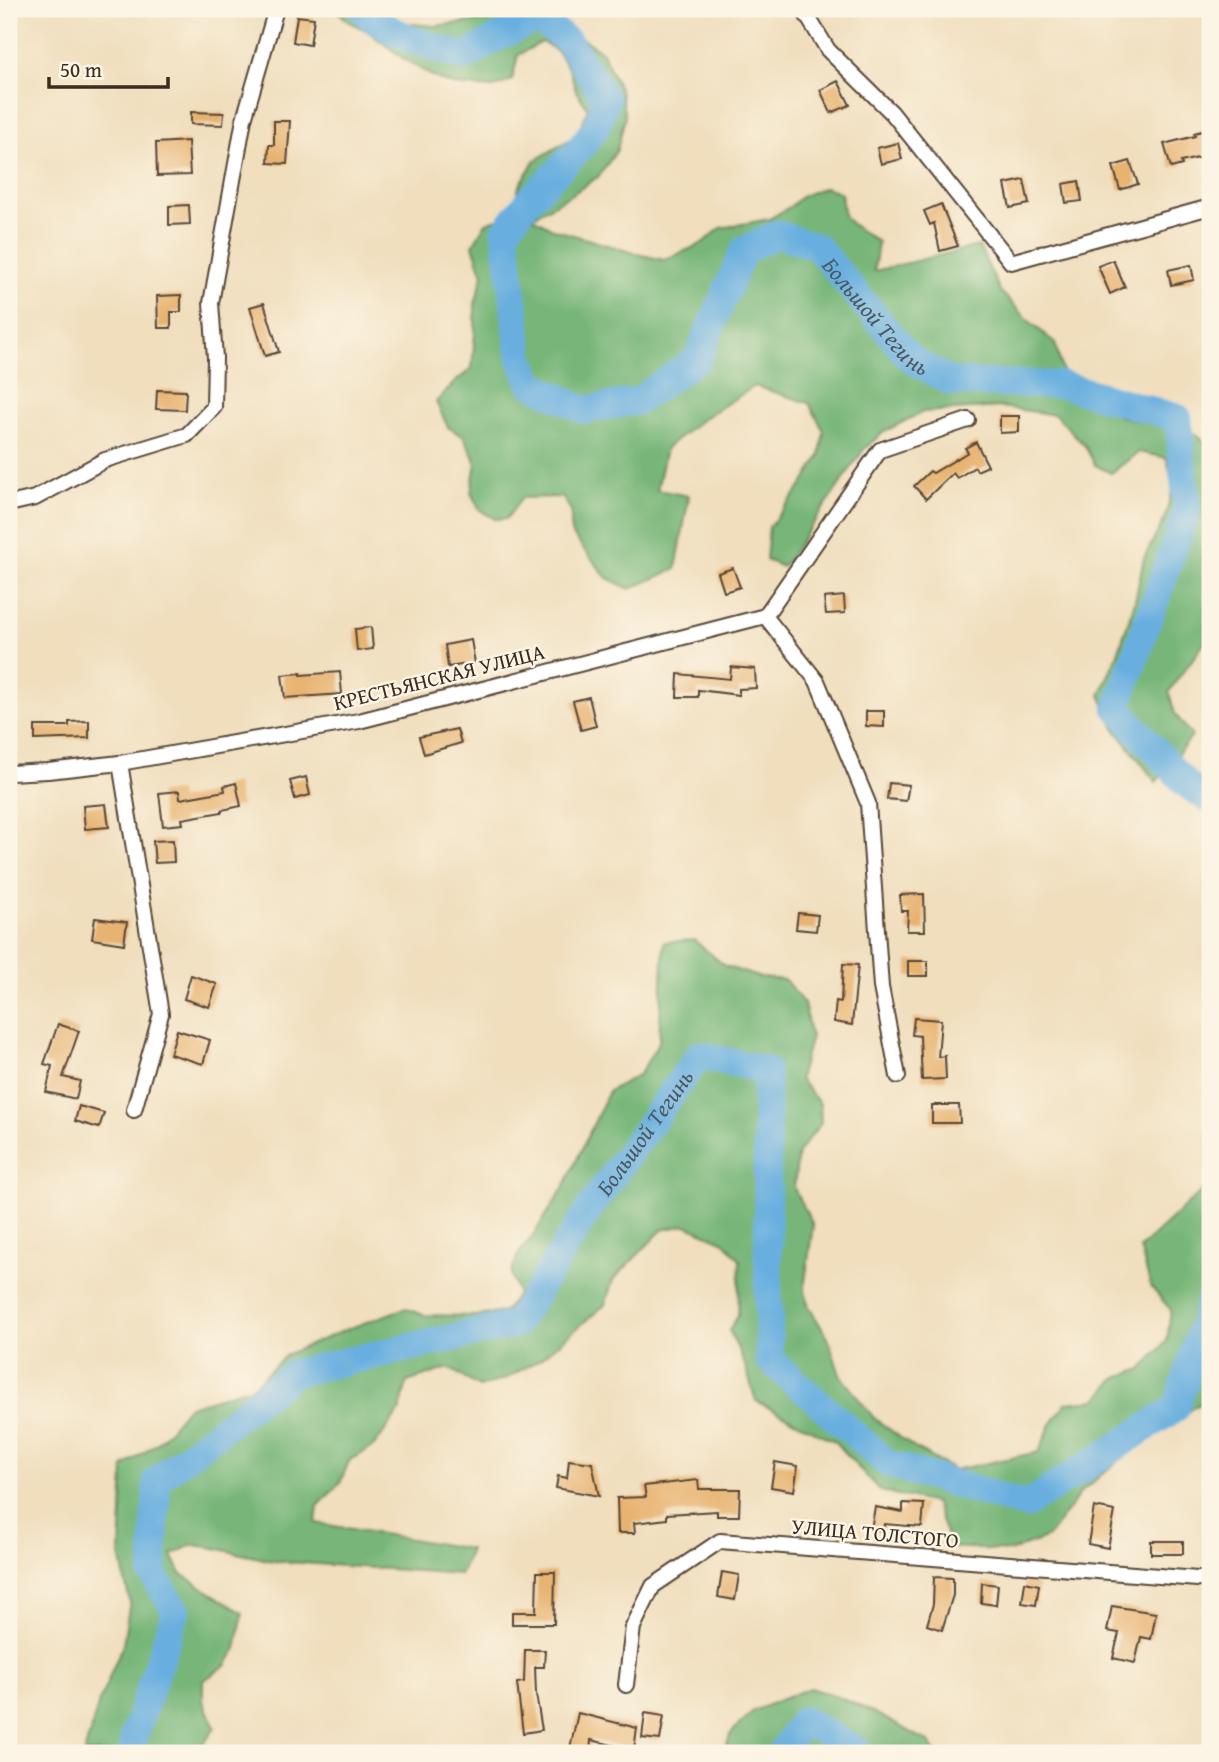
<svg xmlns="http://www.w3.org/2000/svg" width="1219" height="1762" font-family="'Gentium Book Plus',serif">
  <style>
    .forest { fill: #77b678; stroke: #59704b; stroke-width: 2 }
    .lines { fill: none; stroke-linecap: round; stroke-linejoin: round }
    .river { stroke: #67afdf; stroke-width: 28 }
    .building { fill: #e8b270 }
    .street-casing { stroke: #564536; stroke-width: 18 }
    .street { stroke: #fff; stroke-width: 14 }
    .labels { text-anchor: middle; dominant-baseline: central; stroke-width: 5; stroke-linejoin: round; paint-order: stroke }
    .street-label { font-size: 21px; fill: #3b2a1e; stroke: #fcf5e5 }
    .water-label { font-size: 23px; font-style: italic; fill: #4a5962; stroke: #fcf5e5 }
  </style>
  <rect width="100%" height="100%" fill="#fcf5e5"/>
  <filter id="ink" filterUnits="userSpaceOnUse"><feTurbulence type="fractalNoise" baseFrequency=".0143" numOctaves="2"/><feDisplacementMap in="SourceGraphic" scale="14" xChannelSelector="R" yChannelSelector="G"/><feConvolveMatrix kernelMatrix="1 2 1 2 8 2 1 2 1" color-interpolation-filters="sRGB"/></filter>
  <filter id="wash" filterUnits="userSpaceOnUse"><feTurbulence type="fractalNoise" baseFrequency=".00686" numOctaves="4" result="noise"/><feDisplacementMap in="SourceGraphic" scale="28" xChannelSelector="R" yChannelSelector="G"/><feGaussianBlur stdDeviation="1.57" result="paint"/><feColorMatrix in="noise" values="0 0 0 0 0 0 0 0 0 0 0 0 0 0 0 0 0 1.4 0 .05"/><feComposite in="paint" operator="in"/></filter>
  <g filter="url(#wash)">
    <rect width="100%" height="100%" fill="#f0debd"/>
    <!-- forest -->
    <g class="forest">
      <path d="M 335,9 L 379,9 L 394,22 L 434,26 L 498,19 L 520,9 L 539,9 L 602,52 L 620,90 L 625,117 L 617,150 L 599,176 L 574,193 L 532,217 L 553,229 L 641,255 L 665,260 L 701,244 L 721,228 L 769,219 L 791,206 L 802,196 L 825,187 L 841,193 C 842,200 842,211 845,217 C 851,227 869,235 878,242 L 874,271 L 979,246 L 1000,291 L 1029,321 L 1055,343 L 1062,370 L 1119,416 L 1196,434 L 1210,447 L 1210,634 C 1198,654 1182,671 1169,692 L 1175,714 L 1192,736 L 1156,782 L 1115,729 L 1100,695 L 1118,653 L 1135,601 L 1144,558 L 1165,518 L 1173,487 L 1167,458 L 1139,452 L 1111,473 L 1095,465 L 1085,446 L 1056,415 L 1001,407 L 923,412 L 885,431 L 864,449 L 783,567 L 766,560 L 769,527 L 802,486 L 820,456 L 824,431 L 809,403 L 755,386 L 704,418 L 666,448 L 657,490 L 689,496 L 676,569 L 630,589 L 607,578 L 571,533 L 571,510 L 562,497 L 522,498 L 506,519 L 495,519 L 480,510 L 471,493 L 476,462 L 464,437 L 448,427 L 436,402 L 453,384 L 472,368 L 475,333 L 475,304 L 483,275 L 473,245 L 486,223 L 520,211 L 518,189 L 534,161 L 577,135 L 588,109 L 576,91 L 570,71 L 557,51 L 542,42 L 518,55 L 512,80 L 493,88 L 453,85 L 434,77 L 404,59 L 366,30 L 349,22 Z"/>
      <polygon points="694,940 725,966 758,977 785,980 804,1004 811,1037 799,1079 820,1104 821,1123 798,1153 794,1188 813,1225 804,1289 809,1307 828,1338 840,1375 874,1418 916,1449 954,1470 1039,1452 1050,1426 1066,1403 1096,1400 1116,1378 1142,1369 1167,1341 1171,1310 1151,1287 1140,1248 1206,1187 1209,1148 1208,1120 1210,1109 1210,1398 1191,1409 1113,1465 1081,1492 1048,1537 1011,1551 951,1547 935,1503 880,1491 834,1441 756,1401 744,1362 729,1330 738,1315 740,1260 725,1242 686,1225 662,1230 613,1280 605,1305 540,1359 505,1379 479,1387 449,1368 407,1382 400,1410 374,1446 349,1461 340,1483 318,1506 316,1523 470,1549 461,1574 273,1561 210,1547 191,1545 172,1555 181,1574 243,1613 236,1649 227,1664 203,1681 203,1701 215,1728 197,1753 84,1753 99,1702 123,1644 130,1601 125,1581 120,1553 124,1467 160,1441 189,1406 252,1387 287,1354 345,1330 405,1308 424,1315 477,1316 504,1312 518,1294 511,1274 518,1255 534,1234 564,1187 609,1091 640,1074 659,1042 664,942"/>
      <polygon points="809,1688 839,1697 873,1712 929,1742 936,1753 723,1753 732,1732 753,1711"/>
    </g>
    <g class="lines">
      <!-- river -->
      <g class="river">
        <path id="s1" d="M 362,9 C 387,34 432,47 465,57 L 498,37 L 538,19 L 568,41 L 606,100 L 596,127 L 581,147 L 529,200 L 505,231 L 521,360 L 532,384 L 584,410 L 638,401 L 697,359 L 744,250 L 777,234 L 817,247 L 911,359 L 951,382 L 1063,385 L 1178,418 L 1187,510 L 1117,708 L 1186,784 L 1210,800"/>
        <path id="s2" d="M 132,1753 L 134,1736 L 176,1611 L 153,1574 L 157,1480 L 293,1373 L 516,1324 L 591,1206 L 699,1055 L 766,1070 L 769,1359 L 888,1464 L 1026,1505 L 1176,1408 L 1210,1302"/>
        <polyline points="781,1753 803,1720 861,1753"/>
      </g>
    </g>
    <g id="blocks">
      <!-- building -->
      <g class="building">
        <polygon points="297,16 314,18 310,45 293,42"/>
        <polygon points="838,81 850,105 831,113 820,90"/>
        <polygon points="191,112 224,113 223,125 191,124"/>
        <polygon points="274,121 290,121 287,164 268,163 269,145 274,145"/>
        <polygon points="1210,129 1210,155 1181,162 1182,165 1171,168 1164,144 1195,136 1194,133"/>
        <polygon points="188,141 190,175 157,176 156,143"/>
        <polygon points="898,143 902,159 881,164 877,148"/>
        <polygon points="1130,161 1138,184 1120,190 1113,166"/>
        <polygon points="1024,180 1029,204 1010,208 1005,184"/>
        <polygon points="1079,181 1082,201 1066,203 1063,184"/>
        <polygon points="941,204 958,246 940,251 934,223 930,225 924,211"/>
        <polygon points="189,205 190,224 169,225 169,206"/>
        <polygon points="1113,260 1125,287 1110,294 1098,266"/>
        <polygon points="1191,265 1194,280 1171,285 1168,270"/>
        <polygon points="181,295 181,312 171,312 171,328 158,328 157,296"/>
        <polygon points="264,303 279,352 265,356 250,307"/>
        <polygon points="157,390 186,391 185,410 156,409"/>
        <polygon points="1000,416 1019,416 1019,432 1000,433"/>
        <polygon points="976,442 988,466 977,471 975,467 957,478 953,473 926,499 914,486 930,471 933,473 968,452 965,448"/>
        <polygon points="733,568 740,587 724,592 718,573"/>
        <polygon points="844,596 845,613 826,614 824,598"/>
        <polygon points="371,627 373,649 357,651 355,629"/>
        <polygon points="471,640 475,663 448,667 445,645"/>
        <polygon points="731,667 755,669 756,688 739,689 739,695 698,690 698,697 677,697 678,674 730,679"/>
        <polygon points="340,672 342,694 285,698 282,675 301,673 301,675"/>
        <polygon points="589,697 596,726 581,730 573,701"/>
        <polygon points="866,711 884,711 884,727 866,726"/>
        <polygon points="89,721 89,738 35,740 35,726 69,726 69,722"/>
        <polygon points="457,729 461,743 424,754 419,737"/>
        <polygon points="306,777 310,795 295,799 290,781"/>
        <polygon points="236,783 241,806 222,810 222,812 182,819 183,824 163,826 159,793 179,791 180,799 225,791 224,786"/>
        <polygon points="889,783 909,785 906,801 887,799"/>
        <polygon points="106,804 109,827 85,829 83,806"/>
        <polygon points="173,840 174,862 155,863 153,841"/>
        <polygon points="924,894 925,931 907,931 908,911 901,911 900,895"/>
        <polygon points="798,913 818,915 816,931 796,929"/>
        <polygon points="95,918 127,922 124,944 92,939"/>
        <rect x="908" y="961" width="20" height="15"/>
        <polygon points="843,964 858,965 852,1025 834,1022 836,1001 841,1002"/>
        <polygon points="191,975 217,984 209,1007 184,999"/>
        <polygon points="914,1018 941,1020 938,1057 945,1056 946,1079 922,1080 920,1036 912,1035"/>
        <polygon points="58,1024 79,1031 63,1077 80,1081 76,1099 46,1092 52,1066 44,1064"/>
        <polygon points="177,1030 210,1040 203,1064 170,1054"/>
        <polygon points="932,1105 959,1105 960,1123 932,1123"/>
        <polygon points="79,1106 104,1113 99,1128 75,1121"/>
        <polygon points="569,1460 592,1463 599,1496 556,1488 558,1476 567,1478"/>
        <polygon points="775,1462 798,1466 794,1491 771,1487"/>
        <polygon points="698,1480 699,1489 740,1489 739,1516 717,1516 717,1511 667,1514 667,1519 634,1523 635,1533 618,1533 617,1498 646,1497 644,1486"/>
        <polygon points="903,1503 924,1504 922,1527 884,1524 883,1531 871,1529 875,1507 903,1512"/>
        <polygon points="1094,1507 1115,1511 1108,1548 1088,1544"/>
        <rect x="1151" y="1541" width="32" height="13"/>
        <polygon points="537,1572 555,1572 554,1624 512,1624 512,1612 536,1612"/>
        <polygon points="722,1572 739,1575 735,1600 718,1597"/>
        <polygon points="934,1577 953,1578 953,1595 942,1630 927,1625 933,1604"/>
        <polygon points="1025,1582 1039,1585 1036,1605 1022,1603"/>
        <polygon points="982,1583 998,1585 996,1605 981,1603"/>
        <polygon points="1112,1606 1156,1613 1151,1639 1141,1637 1135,1663 1113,1658 1119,1633 1107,1631"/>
        <polygon points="525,1650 545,1650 544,1667 535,1667 536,1694 542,1730 523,1733 517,1683 524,1682"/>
        <polygon points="578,1713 637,1728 634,1750 591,1740 590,1753 569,1753"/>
        <polygon points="645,1713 664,1716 660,1740 642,1738"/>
      </g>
    </g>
  </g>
  <g filter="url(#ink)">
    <use href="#blocks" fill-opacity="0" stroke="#564536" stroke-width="2"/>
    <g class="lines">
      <!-- street casing -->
      <g class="street-casing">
        <g id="street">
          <polyline points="803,9 828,50 892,113 1011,262 1210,207"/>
          <polyline points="9,504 35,498 105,460 187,435 214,407 215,358 211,303 244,119 276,9"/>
          <polyline points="765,616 817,681 868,803 881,987 898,1076"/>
          <polyline points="120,763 161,1014 134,1110"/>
          <polyline points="9,773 48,771 120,763 359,721 765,616 880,450 968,420"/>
          <polyline points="626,1685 633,1627 653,1586 720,1541 1210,1580"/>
        </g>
      </g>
      <!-- street -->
      <use href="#street" class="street"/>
    </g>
  </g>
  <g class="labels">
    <!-- street labels -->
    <g class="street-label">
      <text transform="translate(439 677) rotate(-14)">КРЕСТЬЯНСКАЯ УЛИЦА</text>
      <text transform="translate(875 1533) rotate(5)">УЛИЦА ТОЛСТОГО</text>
    </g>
    <!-- water labels -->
    <g class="water-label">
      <text stroke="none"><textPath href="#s1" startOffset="1102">Большой Тегинь</textPath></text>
      <text stroke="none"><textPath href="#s2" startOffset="919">Большой Тегинь</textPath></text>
    </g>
  </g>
  <!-- margin -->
  <rect width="1219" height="1762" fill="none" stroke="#fcf5e5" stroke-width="35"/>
  <!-- scale -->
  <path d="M49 77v10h119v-10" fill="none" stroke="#3b2a1e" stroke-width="3.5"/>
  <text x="60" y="77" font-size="21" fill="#3b2a1e" stroke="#fcf5e5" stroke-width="5" paint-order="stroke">50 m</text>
</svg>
